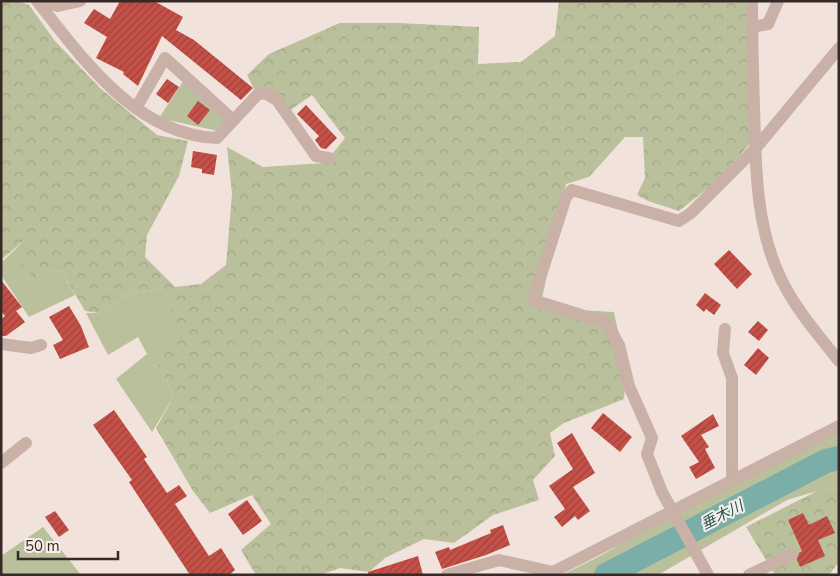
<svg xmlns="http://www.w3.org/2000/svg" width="840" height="576" font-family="'Nunito Sans','Noto Sans JP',sans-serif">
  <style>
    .green { fill: #bac09b }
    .forest { fill: url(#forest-crowns) }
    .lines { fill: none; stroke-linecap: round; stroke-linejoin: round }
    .river { stroke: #7baea8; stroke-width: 24 }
    .building { fill: url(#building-hatch) }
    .minor { stroke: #c9b1a7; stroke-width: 12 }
    .tertiary { stroke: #c9b1a7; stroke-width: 12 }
    .labels { text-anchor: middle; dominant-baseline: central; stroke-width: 4; stroke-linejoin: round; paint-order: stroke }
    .water-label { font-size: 15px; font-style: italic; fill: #1e5651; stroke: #f9eee7 }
  </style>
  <defs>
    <pattern id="forest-crowns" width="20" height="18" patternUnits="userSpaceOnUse" patternTransform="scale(1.25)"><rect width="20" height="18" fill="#bac09b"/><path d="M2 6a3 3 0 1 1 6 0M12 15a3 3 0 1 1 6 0" fill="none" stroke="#a0a586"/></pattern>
    <pattern id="building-hatch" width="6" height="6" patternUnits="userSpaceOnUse" patternTransform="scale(1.25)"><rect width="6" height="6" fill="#c45047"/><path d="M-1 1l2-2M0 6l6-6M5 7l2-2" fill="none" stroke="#a0433b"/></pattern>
  </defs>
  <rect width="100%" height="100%" fill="#f1e3db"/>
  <!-- green -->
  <g class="green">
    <polygon points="184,80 231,123 222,132 159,118"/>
    <polygon points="27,238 51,271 62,272 75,295 29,317 1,275 1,263"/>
    <polygon points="163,289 180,327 158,365 174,396 152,432 116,379 147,354 138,337 108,355 86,313 99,313 131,293"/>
    <polygon points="839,430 839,489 817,491 787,500 658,575 562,575 600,556 699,499"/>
    <polygon points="43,527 81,575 1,575 1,556"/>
  </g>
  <!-- forest -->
  <g class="forest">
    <polygon points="1,1 18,1 29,5 55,41 100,88 157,135 188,141 179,176 147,235 145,257 175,287 201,284 226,265 232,194 227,147 263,167 325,163 345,138 312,95 289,111 257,95 247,75 269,54 340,23 398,23 479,27 478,64 521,62 555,36 559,1 747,1 750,144 717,181 679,211 648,201 637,195 645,178 643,137 625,137 589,177 566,184 540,308 614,312 626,370 624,399 564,423 550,433 555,456 533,480 539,500 493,515 454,543 424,539 385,558 369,572 340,568 320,575 256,575 241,550 271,524 252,495 210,513 193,491 156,428 174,396 158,365 178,324 163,289 131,293 99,313 85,311 62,272 51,271 38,281 21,266 26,239 1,260"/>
    <polygon points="839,489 839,562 829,575 775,575 746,527 817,491"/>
  </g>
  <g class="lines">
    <!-- river -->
    <polyline class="river" points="606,575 826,461 839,458"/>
  </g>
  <!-- building -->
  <g class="building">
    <polygon points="120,1 154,1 183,17 176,30 194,40 253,88 241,100 162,36 138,86 123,74 124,72 96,58 107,37 84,23 94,9 110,19"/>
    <polygon points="167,79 179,87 168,103 156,94"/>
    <polygon points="198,101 210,110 198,125 187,116"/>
    <polygon points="306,105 337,138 326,149 321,148 315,140 319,136 297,114"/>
    <polygon points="193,151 217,155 214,175 202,173 202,169 191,167"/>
    <polygon points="729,250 752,274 737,289 714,264"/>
    <polygon points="1,280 22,307 16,311 25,322 6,336 1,336 1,320 5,316 1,311"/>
    <polygon points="705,293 721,305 714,315 706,309 704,312 696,305"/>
    <polygon points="69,306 81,326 89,347 60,359 53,345 63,340 49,317"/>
    <polygon points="758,321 768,330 759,341 748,332"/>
    <polygon points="758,348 769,358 756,375 744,365"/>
    <polygon points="114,410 147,457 144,459 167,493 179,485 187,496 175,504 209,556 221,548 235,570 229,575 190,575 129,482 132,480 93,425"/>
    <polygon points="603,413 632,437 620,452 591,428"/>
    <polygon points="713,414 719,426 701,435 709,447 705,449 715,468 696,479 689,467 699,462 681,436"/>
    <polygon points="572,433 595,473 573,487 590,511 578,520 575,516 562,527 554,517 565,509 549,486 573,469 557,443"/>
    <polygon points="247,500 262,521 243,535 228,514"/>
    <polygon points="55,511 69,530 59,537 45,517"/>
    <polygon points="803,513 809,525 827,516 835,533 818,540 825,556 800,567 797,560 799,553 802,551 788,520"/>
    <polygon points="503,525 510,545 486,555 442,569 435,552 449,547 450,550 491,533 490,530"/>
    <polygon points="418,556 423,575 368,575 368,572"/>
  </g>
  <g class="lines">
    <!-- minor -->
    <g class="minor">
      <path d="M 37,1 C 83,59 136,135 217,138 L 257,95 L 265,93 L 277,100 L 316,156 L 329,158"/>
      <polyline points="41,1 58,6 80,1"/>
      <polyline points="752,27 768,24 778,1"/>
      <polyline points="136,108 165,58 233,120"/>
      <polyline points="725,329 723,353 732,378 732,479"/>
      <polyline points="1,344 31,348 41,345"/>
      <polyline points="1,463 26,443"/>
      <polyline points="447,575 499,560 553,572 839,426"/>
      <polyline points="708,575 662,492 647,454 652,438 629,386 619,345 607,323 533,300 566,197 572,190 679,221 691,213 755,149 839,48"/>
      <polyline points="749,575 791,555"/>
    </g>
    <!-- tertiary -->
    <path class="tertiary" d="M 752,1 C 752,37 753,73 754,108 C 756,163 755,218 777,270 C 791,304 816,332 839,361"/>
  </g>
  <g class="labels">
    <!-- water labels -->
    <g class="water-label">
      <text transform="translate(722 515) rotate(-27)">垂木川</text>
    </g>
  </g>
  <!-- border -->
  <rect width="840" height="576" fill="none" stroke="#362a28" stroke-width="5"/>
  <!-- scale -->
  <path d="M18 551v8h100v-8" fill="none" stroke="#362a28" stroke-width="2.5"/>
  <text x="25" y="551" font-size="15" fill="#362a28" stroke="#f9eee7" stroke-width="4" paint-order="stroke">50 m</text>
</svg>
